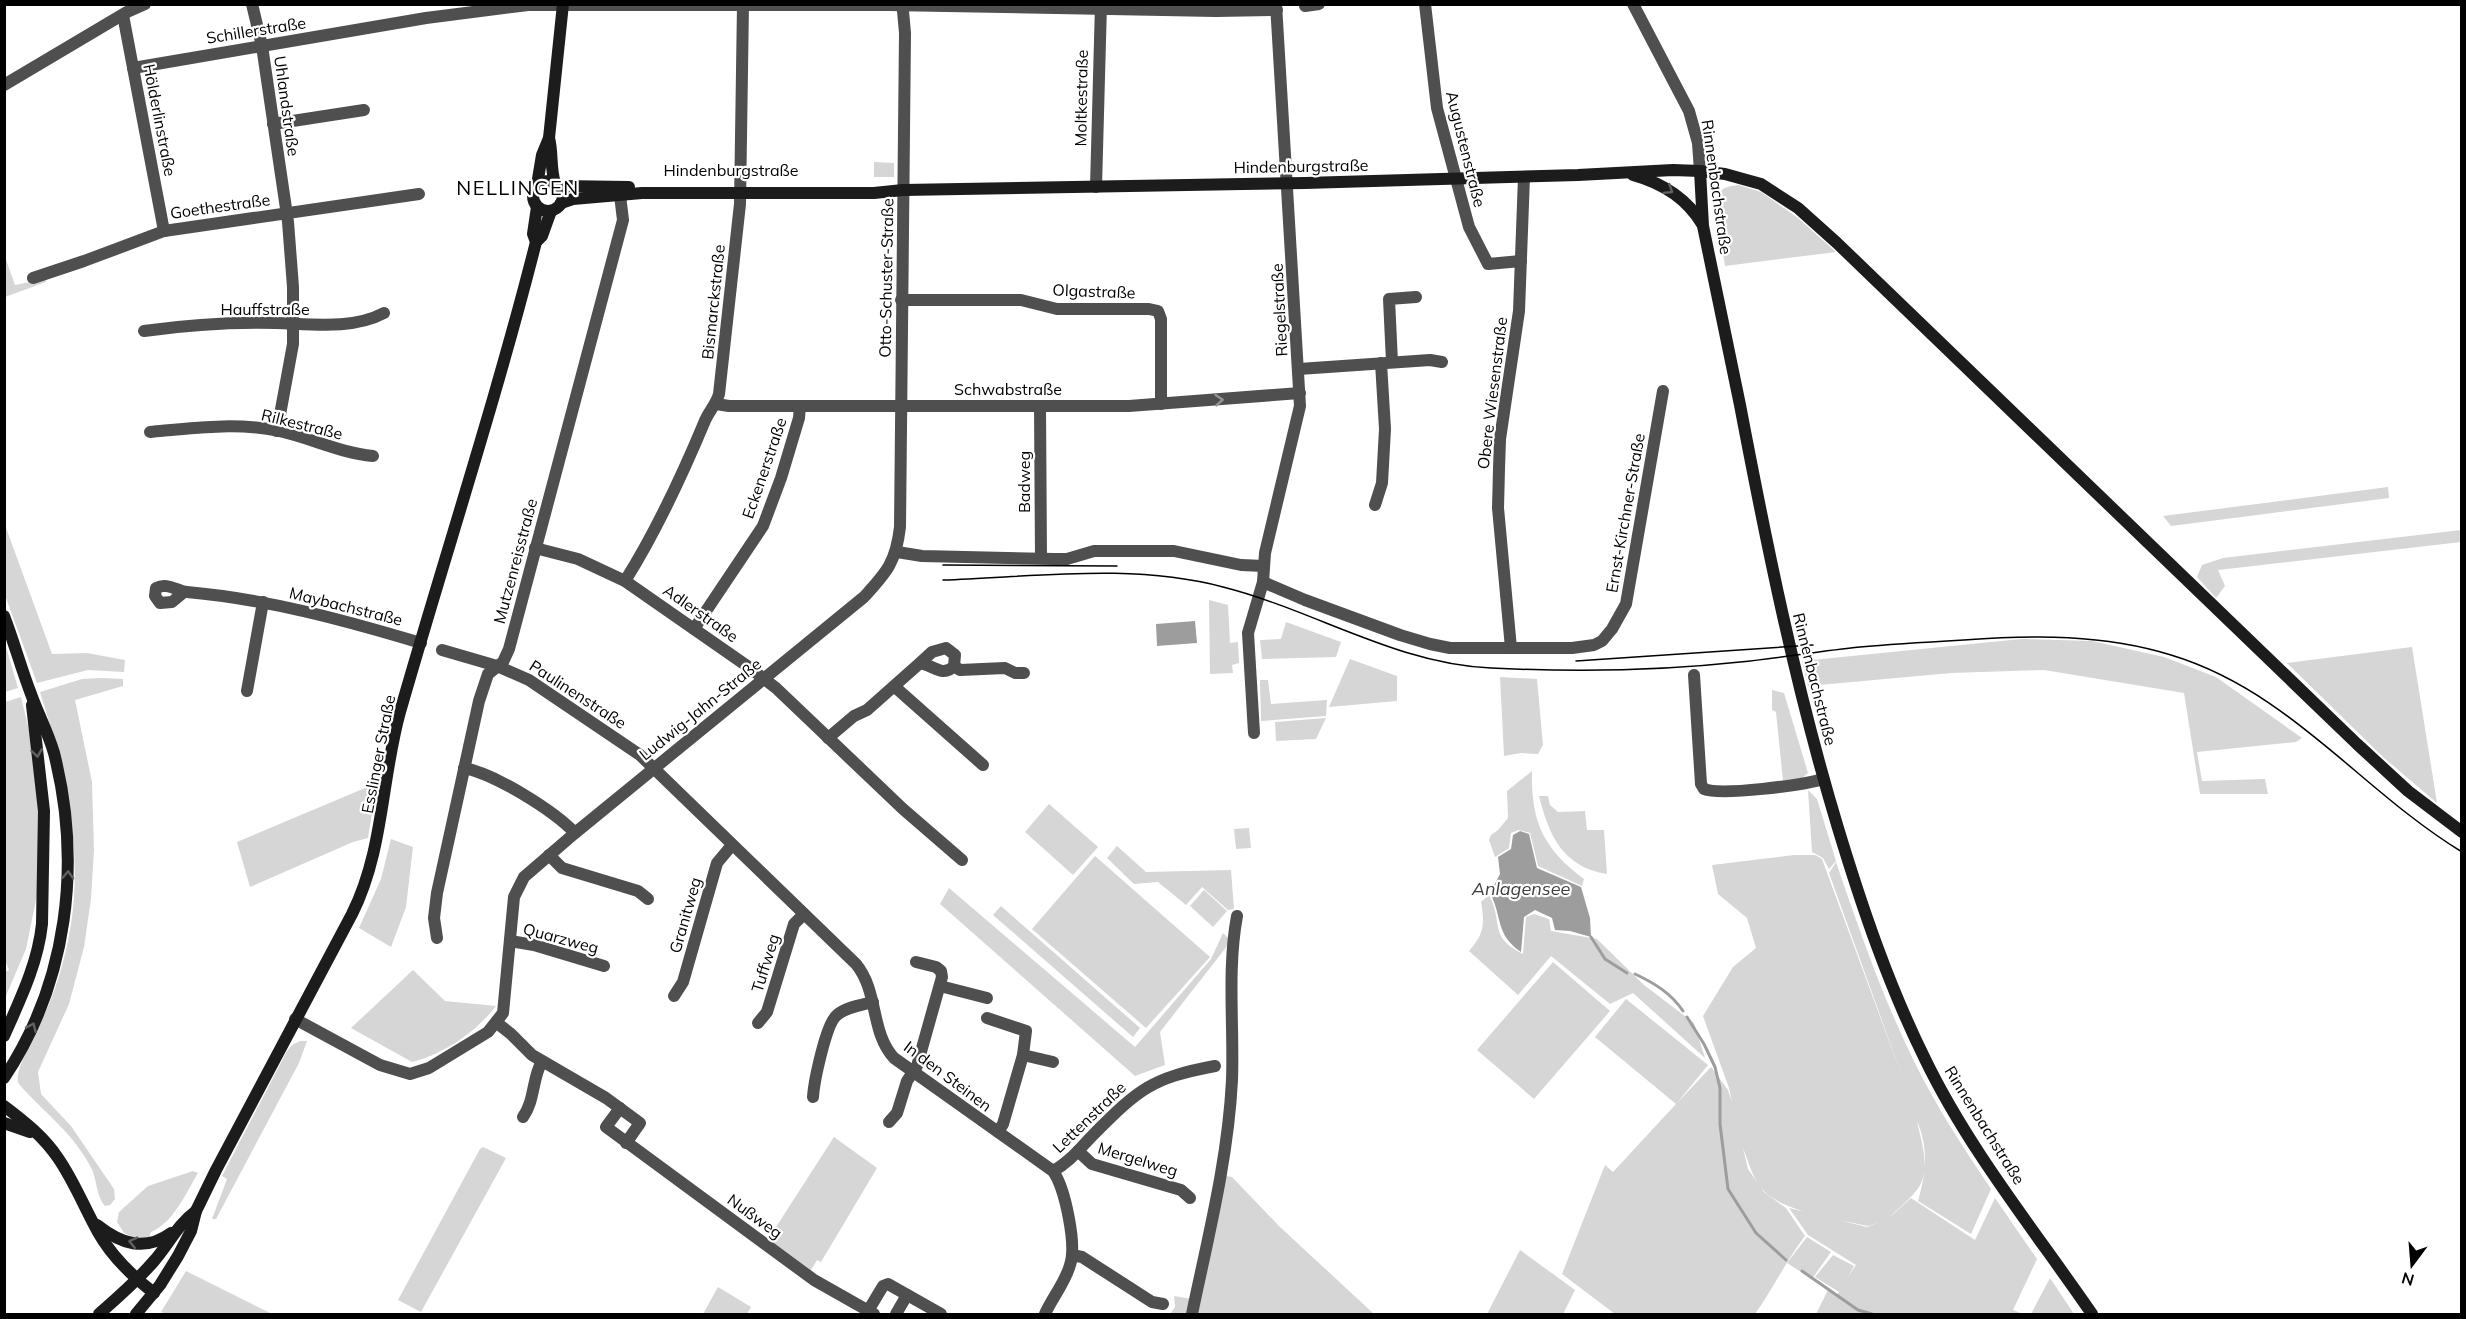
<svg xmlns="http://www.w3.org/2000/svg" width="2466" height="1319" font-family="Mulish,sans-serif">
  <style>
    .green { fill: #d6d6d6 }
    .water { fill: #9d9d9d }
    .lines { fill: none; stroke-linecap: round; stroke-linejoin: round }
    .stream { stroke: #9d9d9d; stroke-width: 3 }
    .minor { stroke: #4f4f4f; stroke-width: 12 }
    .tertiary { stroke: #4f4f4f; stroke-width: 12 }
    .secondary { stroke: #1c1c1c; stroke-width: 12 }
    .tram { stroke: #000; stroke-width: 1.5 }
    .oneway { stroke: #606060 }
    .oneway2 { stroke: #959595 }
    .labels { text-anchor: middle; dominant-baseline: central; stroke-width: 4.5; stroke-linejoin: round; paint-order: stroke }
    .street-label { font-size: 16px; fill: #000; stroke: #fff }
    .water-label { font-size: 18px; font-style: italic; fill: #3e3e3e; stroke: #fff }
    .quarter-label { font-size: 20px; letter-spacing: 1.5px; fill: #000; stroke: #fff }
  </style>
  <rect width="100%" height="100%" fill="#fff"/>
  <!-- green -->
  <g class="green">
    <polygon points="874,162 894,163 894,177 874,177"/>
    <path d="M 1739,185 L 1761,192 L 1798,218 L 1836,252 L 1725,266 C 1723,250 1712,203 1721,191 C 1725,186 1733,186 1739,185 Z"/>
    <polygon points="4,254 15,285 45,279 46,282 5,297"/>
    <polygon points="2388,487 2389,498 2171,526 2163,516"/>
    <polygon points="5,525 52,654 87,653 125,660 124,672 88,670 37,683 5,595"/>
    <polygon points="2461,530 2461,542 2218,570 2225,586 2216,598 2197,577 2202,565 2223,558"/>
    <polygon points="1209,600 1228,605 1230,643 1238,642 1239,663 1232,665 1233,673 1210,674"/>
    <polygon points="1286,622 1341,642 1336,657 1262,659 1260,640 1281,639"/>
    <polygon points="2021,639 2092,641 2164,657 2216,677 2302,738 2296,742 2197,752 2202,781 2265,779 2268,794 2200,794 2184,693 2044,670 1951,673 1808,686 1802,661"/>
    <polygon points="4,640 18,688 5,692 4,692"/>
    <polygon points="2412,647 2437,803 2383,757 2287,663"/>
    <polygon points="1350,659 1397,676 1397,701 1329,707"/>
    <polygon points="1500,677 1537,679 1543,745 1538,754 1521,753 1504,756"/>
    <path d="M 101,678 L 123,679 L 123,686 L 75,700 L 92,782 L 94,850 L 91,899 L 84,947 L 69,1004 L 38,1072 L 41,1094 L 71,1126 L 114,1189 L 115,1199 L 110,1205 L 105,1206 C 97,1197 97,1183 93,1172 C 88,1160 79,1148 71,1138 C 63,1127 20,1088 18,1082 C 15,1066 40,1027 46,1011 C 55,991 61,971 66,950 C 87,862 67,777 40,692 L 82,679 Z"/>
    <polygon points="1260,680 1268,680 1271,704 1327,700 1326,716 1261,721"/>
    <polygon points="1772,690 1784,693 1808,773 1801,779 1783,781 1776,712 1772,710"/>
    <polygon points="21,697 31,739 40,806 37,895 26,949 5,998 5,972 9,970 4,958 5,702"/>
    <polygon points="1326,718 1316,739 1276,741 1275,722"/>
    <path d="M 1532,771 C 1531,822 1543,848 1584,879 L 1582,886 L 1538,866 L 1530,833 L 1519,830 L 1511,833 L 1509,848 L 1495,857 L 1489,840 L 1491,835 L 1498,830 L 1508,818 L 1507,791 Z"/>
    <polygon points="377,783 368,838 353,842 250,887 237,842"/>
    <polygon points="1808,790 1817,799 1836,861 1829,869 1823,858 1812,852"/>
    <path d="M 1539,796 L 1548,796 L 1550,805 L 1558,812 L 1585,811 L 1587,830 L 1604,830 L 1607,874 C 1563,867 1549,836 1539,796 Z"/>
    <polygon points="1049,804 1098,847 1073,875 1025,832"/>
    <polygon points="1249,828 1251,848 1236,849 1234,829"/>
    <polygon points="391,839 413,847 406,907 391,947 359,928 381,879"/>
    <polygon points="1117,846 1146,872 1231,870 1234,909 1228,910 1202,887 1186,905 1158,882 1134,884 1107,858"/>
    <path d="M 1794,855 L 1815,855 L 1822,859 L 1903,1079 L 1829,873 L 1836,862 C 1859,929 1882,996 1913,1059 C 1935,1105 1963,1147 1991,1189 L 1971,1234 L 1918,1201 C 1926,1173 1929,1149 1917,1121 C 1921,1141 1931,1167 1919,1187 C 1912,1198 1898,1208 1889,1218 L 1911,1198 L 1975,1240 L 1995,1198 L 2037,1259 L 2013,1310 L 2023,1314 L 1816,1314 L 1828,1290 L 1836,1296 L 1839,1292 L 1815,1277 L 1833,1255 L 1854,1266 L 1848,1277 L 1856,1265 L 1808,1235 L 1789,1208 L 1867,1227 L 1879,1222 L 1868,1226 C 1838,1219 1789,1213 1766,1193 C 1753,1181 1749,1163 1743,1148 L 1748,1169 L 1764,1192 L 1786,1208 L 1805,1236 C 1786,1261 1773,1289 1755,1314 L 1615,1314 L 1562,1274 L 1605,1165 L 1613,1172 L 1676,1104 L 1595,1037 L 1626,999 L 1708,1065 L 1677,1103 L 1711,1067 L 1728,1090 L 1732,1102 L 1729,1088 L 1703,1016 L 1733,967 L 1756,948 L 1747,918 L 1718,894 L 1712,865 Z"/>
    <polygon points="1095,856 1210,957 1146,1028 1032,929"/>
    <polygon points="949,888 1135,1047 1211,959 1223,933 1231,941 1160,1032 1165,1065 1135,1076 940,904"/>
    <polygon points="1204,890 1227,911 1213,927 1190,906"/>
    <path d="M 1489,895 C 1504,924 1488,936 1523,954 L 1526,917 L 1534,914 L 1549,919 L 1551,931 L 1597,939 L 1644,985 L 1694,1023 L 1705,1058 L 1633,993 L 1610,1004 L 1551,956 L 1518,995 L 1469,951 C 1484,934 1485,924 1481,902 Z"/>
    <polygon points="1001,906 1140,1028 1133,1037 993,915"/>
    <polygon points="1553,962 1610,1011 1534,1099 1477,1050"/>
    <path d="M 413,970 L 445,1001 L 496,1006 C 476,1032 444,1054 412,1062 L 351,1028 Z"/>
    <polygon points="300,1041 307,1041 299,1063 216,1219 212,1219 227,1179 222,1176 287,1051 292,1045"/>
    <polygon points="834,1137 877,1168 821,1262 817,1260 811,1270 772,1242 779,1230 776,1227"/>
    <polygon points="483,1147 506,1158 421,1312 398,1300 480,1149"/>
    <path d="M 193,1171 L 198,1173 C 186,1193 174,1222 151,1232 L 149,1238 L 135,1238 L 124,1233 L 117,1222 L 119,1212 L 148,1186 Z"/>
    <polygon points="1226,1176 1232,1177 1280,1227 1374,1314 1194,1314"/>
    <polygon points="1807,1237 1831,1252 1812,1279 1787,1263"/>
    <polygon points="1520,1250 1575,1290 1563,1314 1487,1314"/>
    <polygon points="186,1271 272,1314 167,1314 161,1312"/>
    <polygon points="2050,1278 2074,1314 2031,1314"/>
    <polygon points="718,1287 751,1307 747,1314 703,1314"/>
    <polygon points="1174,1296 1192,1299 1188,1314 1170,1314 1175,1307"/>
  </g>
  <!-- water -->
  <g class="water">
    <polygon points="1195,621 1197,643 1157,646 1156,624"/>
    <path d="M 1520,831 L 1529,834 L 1537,868 L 1581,887 L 1590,918 L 1591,937 L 1570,931 L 1555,930 L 1552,918 L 1535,910 L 1524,917 L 1521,952 C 1495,934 1503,918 1490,893 L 1500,874 L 1498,857 L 1511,849 L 1513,835 Z"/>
  </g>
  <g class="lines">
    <!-- stream -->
    <g class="stream">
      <polyline points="1591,937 1605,959 1627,973"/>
      <path d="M 1635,974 C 1654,983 1671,993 1683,1011"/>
      <polyline points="1687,1017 1704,1044 1715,1067 1720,1088 1720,1124 1728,1189 1756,1233 1786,1260"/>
      <polyline points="1802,1271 1858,1310 1872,1314"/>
    </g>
    <!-- minor -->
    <g class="minor">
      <polyline points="252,4 262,46 288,222 293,287 293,344 277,431"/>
      <polyline points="1425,4 1437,108 1469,227 1488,264 1521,261"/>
      <polyline points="1305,6 1319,4"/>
      <polyline points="123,15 164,231"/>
      <polyline points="133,68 426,18 528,5 889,5 1216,11 1277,10"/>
      <polyline points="4,85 127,12 145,4"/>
      <polyline points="273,124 364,110"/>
      <polyline points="1096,187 1101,4"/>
      <polyline points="33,278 84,261 164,231 419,194"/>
      <polyline points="901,300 1021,300 1057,309 1149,309 1158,311 1161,319 1161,404"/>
      <path d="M 144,331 C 187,325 233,322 276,323 C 311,324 352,330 384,313"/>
      <polyline points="1392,362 1389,299 1416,297"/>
      <polyline points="1299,369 1430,360 1442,362"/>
      <polyline points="716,404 729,406 1129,406 1300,393"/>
      <polyline points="1040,406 1041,558"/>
      <path d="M 150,432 C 193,428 237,422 279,431 C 311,438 340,453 373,456"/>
      <polyline points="1375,505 1382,483 1385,429 1381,363"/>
      <polyline points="535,548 578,559 625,581 750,668 776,688 903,809 962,860"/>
      <polyline points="897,552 922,556 1054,559 1067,559 1094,551 1174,551 1241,565 1264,566"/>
      <path d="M 625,581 C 657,530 681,478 704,423 C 708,412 716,405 719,394 L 740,204 L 743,4"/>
      <polyline points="1263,582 1305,600 1400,635 1430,644 1450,648 1572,648 1594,645 1602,641 1612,629 1626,604 1663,391"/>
      <path d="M 184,592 L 172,602 L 160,603 L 155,596 L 156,588 C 168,582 176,591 187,592 C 267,599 344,620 421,643"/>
      <polyline points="694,629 763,526 781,478 799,418 800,406"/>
      <polyline points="1511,648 1498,508 1499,469 1500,439 1519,311 1524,177"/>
      <path d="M 442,650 L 497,666 L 529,680 L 640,755 L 856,964 C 879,992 870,1032 894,1058 L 1053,1171 C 1065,1188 1077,1245 1070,1265 C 1065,1283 1052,1298 1045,1314"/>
      <polyline points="954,666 960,670 1005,668 1015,673 1024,673"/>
      <path d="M 1694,675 L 1701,784 L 1704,789 C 1721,796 1804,785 1823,779"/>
      <polyline points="895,687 983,765"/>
      <polyline points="247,691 263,602"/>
      <polyline points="1254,733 1248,633 1263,582 1265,553 1300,406 1276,4"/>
      <path d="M 828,738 L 854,716 L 867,710 L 920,663 C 933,665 943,678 954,666 L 955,655 L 946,648 L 932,652 L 920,663"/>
      <path d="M 464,768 C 495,774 553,810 575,833"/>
      <polyline points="549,855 562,868 638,891 648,899"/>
      <polyline points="437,938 434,918 437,893 479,701 488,674 503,662 509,649 623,220 619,187"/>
      <polyline points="510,941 534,945 604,966"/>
      <polyline points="940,986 987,998"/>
      <polyline points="674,996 683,982 717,863 732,845"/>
      <polyline points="987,1018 1026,1031 1023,1055 1003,1124 998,1132"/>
      <path d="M 295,1019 L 380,1065 L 410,1074 L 429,1068 L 488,1032 L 503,1013 L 514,897 L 524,877 L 575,833 L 864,597 C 887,572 896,562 900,527 L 905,33 L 903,11 L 905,4"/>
      <polyline points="497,1023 511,1034 532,1055 606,1098 640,1123 626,1143"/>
      <polyline points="758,1023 767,1012 794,924 804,914"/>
      <polyline points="1023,1055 1053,1062"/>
      <path d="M 813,1097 C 814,1082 826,1023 837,1015 C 846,1007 862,1005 873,1002"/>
      <polyline points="620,1108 606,1127 814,1280 874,1314"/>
      <path d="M 523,1117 C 535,1100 532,1079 542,1061"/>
      <polyline points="889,1122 897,1113 907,1081 917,1066 942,977 941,971 936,967 916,962"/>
      <polyline points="1078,1151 1092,1164 1181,1190 1190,1198"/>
      <path d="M 1053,1171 C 1070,1162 1081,1147 1094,1134 C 1139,1089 1151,1078 1215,1066"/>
      <polyline points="1072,1255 1082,1257 1152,1302 1163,1304"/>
      <polyline points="868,1311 883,1286 888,1284 941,1314"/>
      <polyline points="896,1314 907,1295"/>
      <path d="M 1192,1314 C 1208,1237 1228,1160 1232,1080 C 1234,1026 1227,970 1237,916"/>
    </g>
    <!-- tertiary -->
    <polyline class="tertiary" points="1633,4 1689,111 1698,143 1700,171"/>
    <!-- secondary -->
    <g class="secondary">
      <path d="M 549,138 C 553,153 550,168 555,183"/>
      <path d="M 1700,171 L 1703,226 C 1715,286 1728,345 1740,405 C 1767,547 1796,689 1838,828 C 1862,907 1888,984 1925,1059 C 1969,1150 2035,1231 2092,1314"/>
      <path d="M 1633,175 C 1662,183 1686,197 1702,224"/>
      <circle cx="548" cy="196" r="15"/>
      <polyline points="537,185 542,155 549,138 563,4"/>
      <polyline points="559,186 629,187"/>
      <polyline points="561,203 573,199 642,193 874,193 903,190 1305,183 1578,175 1673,170 1700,171 1725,174 1761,184 1798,208 1837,243 2357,744 2408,791 2462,832"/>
      <polyline points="536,242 533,234 537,207"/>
      <path d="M 4,616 C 14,642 21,668 31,694 C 38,714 48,732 54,753 C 82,863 68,982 4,1078"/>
      <path d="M 4,1036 C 20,1000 38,963 42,924 L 44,811 L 32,705"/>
      <path d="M 4,1106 C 24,1121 44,1137 58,1158 C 74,1181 84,1207 98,1232 C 112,1257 132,1276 154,1293"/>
      <polyline points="4,1123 30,1132"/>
      <path d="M 97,1225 C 121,1244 145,1252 171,1233"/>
      <path d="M 99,1314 C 118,1297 137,1281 154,1261 C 169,1244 177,1225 196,1211"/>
      <path d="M 136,1314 L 160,1285 L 178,1256 L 191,1231 L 196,1211 L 216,1170 L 352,914 C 384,850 381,780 400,712 C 445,555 496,400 536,242 L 542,236 L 551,211"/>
    </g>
    <!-- tram -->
    <g class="tram">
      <polyline points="943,565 1117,566"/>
      <path d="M 943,580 C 1035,577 1132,563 1223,587 C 1314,610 1396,664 1491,668 C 1573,672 1658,671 1740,662 C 1780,658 1820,651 1860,647 C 1894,644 1929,642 1964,640 C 2034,635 2103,634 2171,655 C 2290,691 2359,789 2462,852"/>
      <polyline points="1576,661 1813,645"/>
    </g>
  </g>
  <!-- one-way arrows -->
  <defs><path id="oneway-chevron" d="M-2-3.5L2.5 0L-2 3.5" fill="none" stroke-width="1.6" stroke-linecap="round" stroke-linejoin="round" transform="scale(1.5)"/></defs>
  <g class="oneway">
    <use href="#oneway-chevron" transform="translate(1669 190) rotate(32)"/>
    <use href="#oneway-chevron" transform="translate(37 753) rotate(82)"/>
    <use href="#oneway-chevron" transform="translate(68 875) rotate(-88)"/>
    <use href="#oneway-chevron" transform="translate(32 1027) rotate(-66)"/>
    <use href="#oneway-chevron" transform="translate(133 1242) rotate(-167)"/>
  </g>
  <use class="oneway2" href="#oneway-chevron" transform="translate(1219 400) rotate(-4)"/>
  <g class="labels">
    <!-- street labels -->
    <g class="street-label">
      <text transform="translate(256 30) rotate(-9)">Schillerstraße</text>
      <text transform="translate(1081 98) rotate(-89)">Moltkestraße</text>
      <text transform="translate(287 106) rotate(82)">Uhlandstraße</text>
      <text transform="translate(160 120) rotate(79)">Hölderlinstraße</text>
      <text transform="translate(1466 149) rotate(76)">Augustenstraße</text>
      <text transform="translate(1301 166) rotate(-1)">Hindenburgstraße</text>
      <text x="731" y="170">Hindenburgstraße</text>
      <text transform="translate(1717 187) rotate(82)">Rinnenbachstraße</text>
      <text transform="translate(220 206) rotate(-8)">Goethestraße</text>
      <text transform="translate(886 278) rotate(-89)">Otto-Schuster-Straße</text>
      <text transform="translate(1094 291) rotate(2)">Olgastraße</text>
      <text transform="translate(713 302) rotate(-84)">Bismarckstraße</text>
      <text x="265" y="309">Hauffstraße</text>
      <text transform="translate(1279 310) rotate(-93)">Riegelstraße</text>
      <text x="1008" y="389">Schwabstraße</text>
      <text transform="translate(1492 393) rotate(-83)">Obere Wiesenstraße</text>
      <text transform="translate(302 424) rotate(14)">Rilkestraße</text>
      <text transform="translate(764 468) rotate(-71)">Eckenerstraße</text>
      <text transform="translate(1024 482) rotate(-90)">Badweg</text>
      <text transform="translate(1625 513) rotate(-80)">Ernst-Kirchner-Straße</text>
      <text transform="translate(515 561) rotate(-75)">Mutzenreisstraße</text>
      <text transform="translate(346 606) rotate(14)">Maybachstraße</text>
      <text transform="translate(701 613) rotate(35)">Adlerstraße</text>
      <text transform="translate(1815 679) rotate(76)">Rinnenbachstraße</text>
      <text transform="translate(578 694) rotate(33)">Paulinenstraße</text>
      <text transform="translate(700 709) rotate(-39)">Ludwig-Jahn-Straße</text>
      <text transform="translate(378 754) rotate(-79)">Esslinger Straße</text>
      <text transform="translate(685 915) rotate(-74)">Granitweg</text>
      <text transform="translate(561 938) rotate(15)">Quarzweg</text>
      <text transform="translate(765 963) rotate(-73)">Tuffweg</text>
      <text transform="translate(948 1076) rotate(37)">In den Steinen</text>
      <text transform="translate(1089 1117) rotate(-44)">Lettenstraße</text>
      <text transform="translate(1985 1125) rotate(58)">Rinnenbachstraße</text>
      <text transform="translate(1138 1159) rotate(17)">Mergelweg</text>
      <text transform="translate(755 1216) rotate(36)">Nußweg</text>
    </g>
    <!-- water labels -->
    <g class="water-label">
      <text x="1521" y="888">Anlagensee</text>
    </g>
    <!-- quarter labels -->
    <g class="quarter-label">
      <text x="518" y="187">NELLINGEN</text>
    </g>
  </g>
  <!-- border -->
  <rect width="2466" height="1319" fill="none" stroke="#000000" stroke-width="12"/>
  <!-- north arrow -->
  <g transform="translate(2412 1265) rotate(196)" stroke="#ffffff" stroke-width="4.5" paint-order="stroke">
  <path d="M0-4.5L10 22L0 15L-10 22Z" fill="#000000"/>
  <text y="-9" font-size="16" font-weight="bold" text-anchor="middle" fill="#000000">N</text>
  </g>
</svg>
